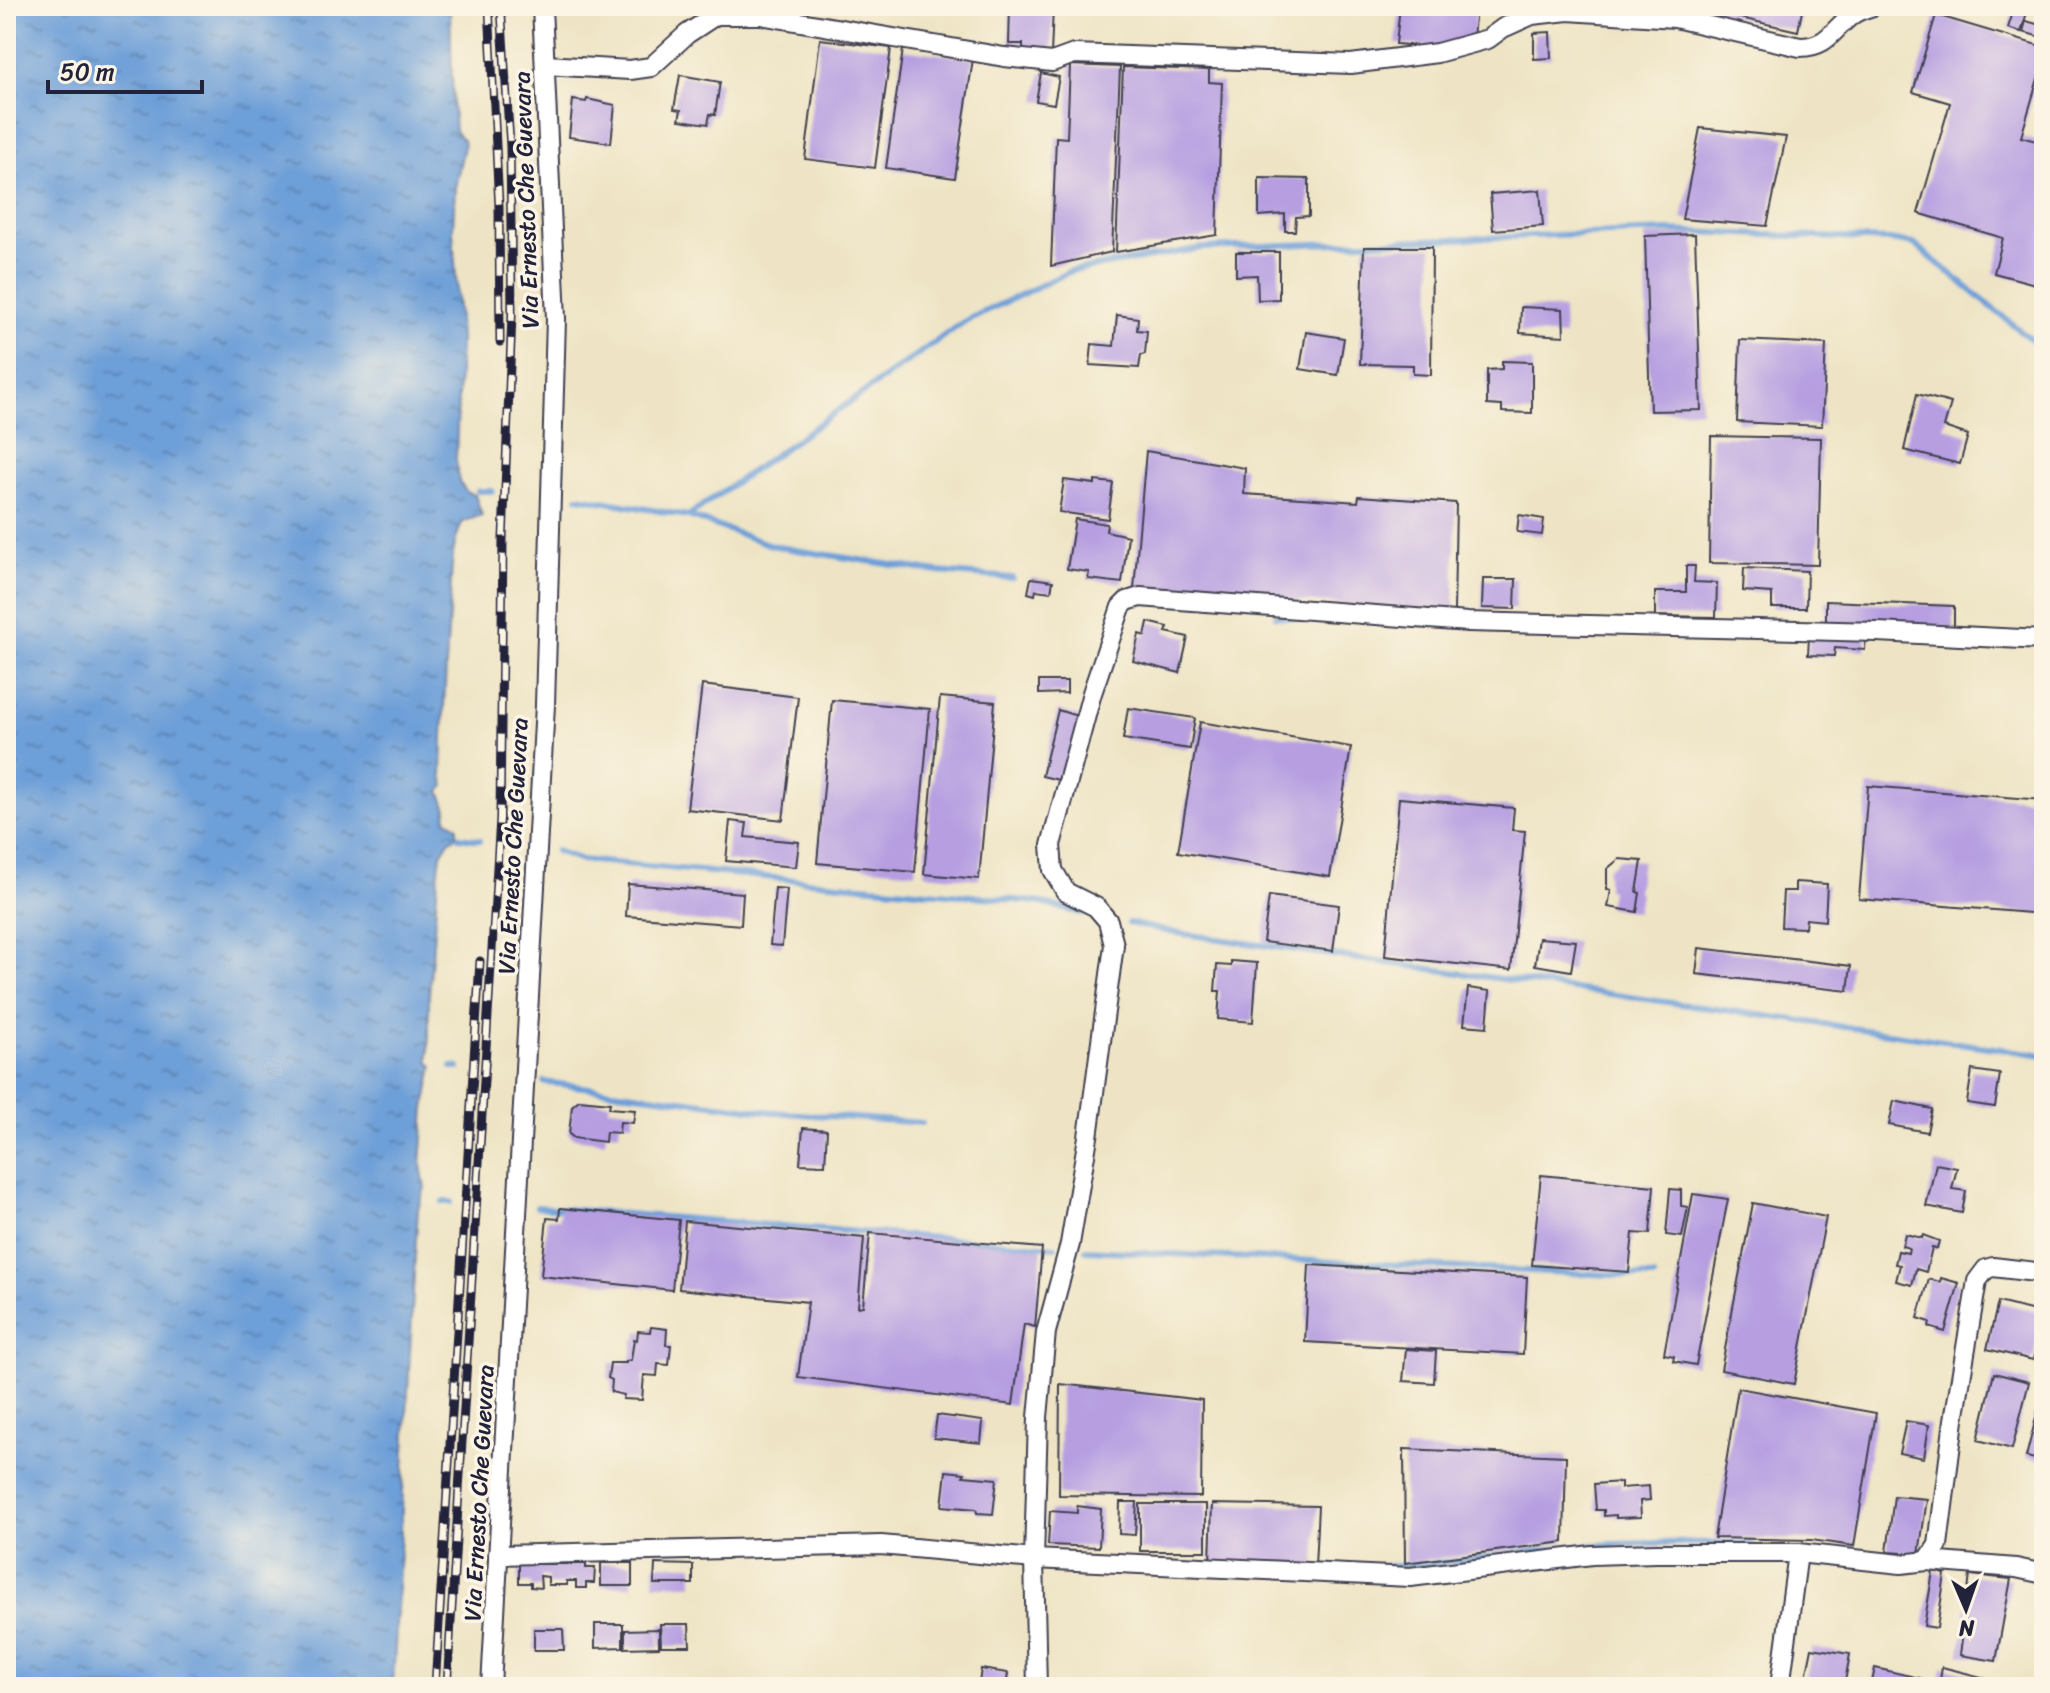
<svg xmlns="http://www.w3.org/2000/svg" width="2050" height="1693" font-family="Sriracha,sans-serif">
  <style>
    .water { fill: url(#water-ripples); stroke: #48608a; stroke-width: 2 }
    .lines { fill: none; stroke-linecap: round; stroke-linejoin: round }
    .stream { stroke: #6d9fd8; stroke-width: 6 }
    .building { fill: #b69ee1 }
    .street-casing { stroke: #413f50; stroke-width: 22 }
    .street { stroke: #fff; stroke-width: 18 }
    .rail-casing { stroke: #22223b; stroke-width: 9 }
    .rail { stroke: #fcf5e5; stroke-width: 6; stroke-dasharray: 18; stroke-linecap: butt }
    .labels { text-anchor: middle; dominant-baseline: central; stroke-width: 7; stroke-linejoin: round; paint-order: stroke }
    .street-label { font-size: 24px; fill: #22223b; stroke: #fcf5e5 }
  </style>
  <defs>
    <pattern id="water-ripples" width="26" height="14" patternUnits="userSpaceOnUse" patternTransform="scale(2)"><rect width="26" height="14" fill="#6d9fd8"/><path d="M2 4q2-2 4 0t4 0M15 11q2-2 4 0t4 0" fill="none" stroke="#5981b0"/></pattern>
  </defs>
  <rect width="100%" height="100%" fill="#fcf5e5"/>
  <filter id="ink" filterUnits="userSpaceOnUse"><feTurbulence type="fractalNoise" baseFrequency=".0125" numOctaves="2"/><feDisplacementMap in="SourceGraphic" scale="16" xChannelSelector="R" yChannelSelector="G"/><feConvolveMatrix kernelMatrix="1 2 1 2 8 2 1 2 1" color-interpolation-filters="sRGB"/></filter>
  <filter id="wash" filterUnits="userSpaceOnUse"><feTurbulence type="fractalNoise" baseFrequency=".006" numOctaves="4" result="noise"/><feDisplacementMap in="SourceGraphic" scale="32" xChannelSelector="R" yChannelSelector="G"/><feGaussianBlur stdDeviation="1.8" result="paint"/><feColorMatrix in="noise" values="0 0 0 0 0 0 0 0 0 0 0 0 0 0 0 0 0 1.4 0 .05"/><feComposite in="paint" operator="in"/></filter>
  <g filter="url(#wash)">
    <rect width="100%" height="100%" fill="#eee4c5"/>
    <!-- water -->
    <path class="water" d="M 6,6 L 450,6 L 453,107 L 455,131 L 463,140 L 464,146 L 455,188 L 453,230 L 460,339 L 456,461 L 459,482 L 467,492 L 475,495 L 482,515 L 463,522 C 450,545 452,575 450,601 C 446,659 443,718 442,776 L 445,786 L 440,791 L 447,809 L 446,819 L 457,826 L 457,836 L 449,841 L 441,854 L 438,878 L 429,996 L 429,1062 L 433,1066 L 425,1108 L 421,1165 L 425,1188 L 418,1209 L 415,1255 L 393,1687 L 6,1687 Z"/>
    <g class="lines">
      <!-- stream -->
      <g class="stream">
        <polyline points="478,491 492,491"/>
        <polyline points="578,497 688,516 771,545 796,550 938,572 1012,578"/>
        <polyline points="688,516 965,321 1071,271 1203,248 1668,231 1890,240 1914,244 2044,350"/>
        <polyline points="1276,616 1325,620"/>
        <polyline points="459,837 480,840"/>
        <polyline points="556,851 581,860 1037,902 1082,913"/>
        <polyline points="1129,923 1170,932 1303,951 2044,1055"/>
        <polyline points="452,1067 459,1068"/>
        <polyline points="544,1082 773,1112 922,1123"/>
        <polyline points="443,1202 451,1202"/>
        <polyline points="537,1207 1055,1247"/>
        <polyline points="1086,1250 1654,1277"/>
        <path d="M 1375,1566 C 1442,1568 1506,1552 1572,1547 C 1631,1542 1691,1542 1751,1544"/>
      </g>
    </g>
    <g id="blocks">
      <!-- building -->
      <g class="building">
        <polygon points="1010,6 1053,7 1051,55 1023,55 1023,44 1009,44"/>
        <polygon points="1400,6 1476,6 1473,38 1434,47 1396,44"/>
        <polygon points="1687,6 1803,6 1798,31"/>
        <polygon points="2015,6 2029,6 2021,32 2008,28"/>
        <polygon points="1936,15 2044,47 2044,58 2021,137 2044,143 2044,268 2039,285 1994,273 2003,238 1918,213 1950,103 1913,92"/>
        <polygon points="2026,21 2044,26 2044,38 2023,32"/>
        <polygon points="1550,32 1551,58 1534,59 1534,33"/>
        <polygon points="820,39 891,48 875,168 805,159"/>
        <polygon points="903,49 973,59 955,178 886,168"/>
        <polygon points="1070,65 1120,67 1112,252 1051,266 1056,137 1067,138"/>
        <polygon points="1123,67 1209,70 1209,82 1222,83 1217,235 1116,252"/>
        <polygon points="1041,73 1059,77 1054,104 1036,101"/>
        <polygon points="680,75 720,82 715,115 710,114 708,124 679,120 681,110 674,109"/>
        <polygon points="587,99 615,105 611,143 569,137 573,100 586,102"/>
        <polygon points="1700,128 1786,137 1767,226 1682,219"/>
        <polygon points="1259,178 1309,179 1309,216 1296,217 1295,231 1285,231 1285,214 1259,216"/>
        <polygon points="1540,190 1543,226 1493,230 1490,194"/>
        <polygon points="1695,234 1701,410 1650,411 1645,236"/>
        <polygon points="1364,247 1432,247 1431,375 1413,374 1413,365 1360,364"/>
        <polygon points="1236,252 1279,252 1279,299 1258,300 1257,275 1236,276"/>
        <polygon points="1521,307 1563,309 1564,336 1520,333"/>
        <polygon points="1117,315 1138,318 1137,330 1147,331 1145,354 1141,355 1139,368 1090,365 1092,344 1114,346"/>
        <polygon points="1306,332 1344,338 1338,375 1300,369"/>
        <polygon points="1740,340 1826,344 1822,426 1737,422"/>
        <polygon points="1502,361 1532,362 1532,413 1502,412 1502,406 1487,405 1487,370 1502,369"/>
        <polygon points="1917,394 1951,403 1944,427 1968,435 1960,464 1904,450"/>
        <polygon points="1711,436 1821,438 1818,565 1709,563"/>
        <polygon points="1146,451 1245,468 1244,494 1358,502 1359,496 1456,503 1454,612 1134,589"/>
        <polygon points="1064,480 1095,484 1095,481 1113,483 1108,519 1059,512"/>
        <polygon points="1519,515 1544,519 1542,535 1517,532"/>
        <polygon points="1075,519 1107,524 1106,531 1128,536 1122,583 1088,579 1089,572 1067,569"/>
        <polygon points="1686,566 1695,566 1694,582 1717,583 1716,617 1655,616 1655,592 1686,592"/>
        <polygon points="1744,568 1807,571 1806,608 1772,608 1772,593 1743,591"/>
        <polygon points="1031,578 1053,581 1051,592 1036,590 1035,595 1028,593"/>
        <polygon points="1483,579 1516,579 1515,609 1482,608"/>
        <polygon points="1826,601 1954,606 1954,629 1826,624"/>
        <polygon points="1148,622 1168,627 1166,632 1188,637 1180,673 1133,661 1139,634 1145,636"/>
        <polygon points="1866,635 1865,650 1835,648 1834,656 1808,655 1809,637"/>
        <polygon points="1039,681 1067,681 1067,693 1039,694"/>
        <polygon points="702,685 798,697 783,820 687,809"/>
        <polygon points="940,697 995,702 979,879 924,874"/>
        <polygon points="832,700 930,709 915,872 817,863"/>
        <polygon points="1128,708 1195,718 1190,749 1123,739"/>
        <polygon points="1058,710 1080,717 1063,781 1042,776"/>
        <polygon points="1200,722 1351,747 1330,877 1178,852"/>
        <polygon points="1868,786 2044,800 2044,914 1859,899"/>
        <polygon points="1399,798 1514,808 1512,830 1525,831 1511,970 1385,956"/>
        <polygon points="730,821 747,823 745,837 799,842 796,867 726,861"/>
        <polygon points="1619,859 1642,861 1637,892 1640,893 1637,912 1608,907 1611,890 1607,889 1607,869"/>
        <polygon points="1795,882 1827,884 1825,921 1806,919 1805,928 1781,927 1783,891 1795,891"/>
        <polygon points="628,884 743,893 741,925 626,916"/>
        <polygon points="775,888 787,889 782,946 770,945"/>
        <polygon points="1269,896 1339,905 1333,951 1263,942"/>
        <polygon points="1539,938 1576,941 1571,971 1535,965"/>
        <polygon points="1699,948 1851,966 1848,991 1696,974"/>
        <polygon points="1231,961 1257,963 1253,1022 1218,1019 1220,991 1215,991 1217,965 1231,966"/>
        <polygon points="1468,988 1490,991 1487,1027 1464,1025"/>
        <polygon points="1972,1070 2000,1074 1995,1107 1967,1103"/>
        <polygon points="579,1100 610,1103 609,1108 635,1110 633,1123 620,1122 619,1133 606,1132 605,1142 574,1138 569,1134 572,1106"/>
        <polygon points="1894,1101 1932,1109 1927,1132 1889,1125"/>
        <polygon points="803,1128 827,1130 825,1165 800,1164"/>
        <polygon points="1936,1164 1957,1168 1952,1189 1966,1191 1962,1213 1926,1206"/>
        <polygon points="1541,1175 1654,1186 1650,1234 1633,1233 1629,1272 1532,1265"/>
        <polygon points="1670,1189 1681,1190 1681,1206 1688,1207 1682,1237 1666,1235"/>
        <polygon points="1693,1194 1728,1199 1696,1365 1673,1361 1674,1356 1664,1354"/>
        <polygon points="1753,1203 1826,1217 1794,1384 1721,1370"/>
        <polygon points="560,1208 679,1220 672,1290 541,1276 547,1218 559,1219"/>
        <polygon points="685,1221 864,1238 858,1307 863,1306 870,1233 1042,1248 1035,1327 1024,1324 1013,1405 798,1377 808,1302 679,1289"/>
        <polygon points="1905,1234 1922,1238 1923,1235 1939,1241 1937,1249 1932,1248 1926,1272 1916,1269 1912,1285 1896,1281 1900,1265 1895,1264 1898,1251 1908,1253 1909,1248 1902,1246"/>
        <polygon points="1309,1265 1527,1277 1523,1354 1305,1342"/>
        <polygon points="1941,1278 1959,1283 1945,1332 1929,1327 1930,1322 1918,1318 1929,1279 1940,1282"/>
        <polygon points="1998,1302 2043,1313 2033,1360 1987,1349"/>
        <polygon points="651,1327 667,1329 666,1345 671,1345 669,1365 658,1364 657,1376 644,1375 642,1400 623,1399 624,1395 611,1392 612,1380 608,1378 610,1363 626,1363 626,1361 631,1360 634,1339 637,1340 638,1331 650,1332"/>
        <polygon points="1406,1349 1436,1351 1434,1383 1403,1381"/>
        <polygon points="1994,1373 2029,1382 2012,1449 1978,1440"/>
        <polygon points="1060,1384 1202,1400 1201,1497 1059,1495"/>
        <polygon points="1738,1388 1876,1413 1854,1546 1811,1540 1714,1538"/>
        <polygon points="2043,1390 2044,1390 2044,1461 2026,1457"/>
        <polygon points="937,1415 983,1421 981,1443 934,1438"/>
        <polygon points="1906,1421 1929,1425 1924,1458 1899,1453"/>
        <polygon points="1404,1449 1566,1456 1564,1542 1405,1563"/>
        <polygon points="946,1471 965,1473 963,1476 997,1479 993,1514 977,1513 976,1509 942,1506"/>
        <polygon points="1621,1482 1621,1488 1649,1486 1650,1500 1640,1501 1641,1517 1616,1518 1616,1515 1604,1516 1604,1510 1596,1510 1594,1484"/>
        <polygon points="1894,1496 1927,1499 1919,1554 1887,1552"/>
        <polygon points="1120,1502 1137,1502 1135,1535 1119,1534"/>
        <rect x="1140" y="1504" width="66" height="47"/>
        <polygon points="1212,1504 1318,1506 1315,1567 1210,1563"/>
        <polygon points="1077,1506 1101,1509 1099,1547 1048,1545 1050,1511 1077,1513"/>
        <rect x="601" y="1563" width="31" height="23"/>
        <polygon points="519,1564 586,1564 586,1568 595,1568 594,1583 586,1583 586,1588 576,1588 576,1581 567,1581 567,1585 548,1585 548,1577 540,1576 541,1588 531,1587 531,1583 519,1583"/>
        <polygon points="655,1564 693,1565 693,1584 654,1584"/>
        <polygon points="1933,1571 1945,1574 1937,1628 1924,1626"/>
        <polygon points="1970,1575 2011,1579 1996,1661 1960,1655"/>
        <polygon points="595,1624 623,1624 623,1647 595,1648"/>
        <polygon points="660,1624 689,1624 690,1646 661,1646"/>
        <polygon points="534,1629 563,1629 564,1650 534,1650"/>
        <polygon points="659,1629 659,1647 625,1648 625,1630"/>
        <polygon points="1812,1648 1850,1654 1844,1687 1804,1687"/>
        <polygon points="1942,1667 2017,1686 2017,1687 1939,1687"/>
        <polygon points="1875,1668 1928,1680 1927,1687 1871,1687"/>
        <polygon points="981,1669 1008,1673 1006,1687 979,1683"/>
      </g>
    </g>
  </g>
  <g filter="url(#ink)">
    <use href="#blocks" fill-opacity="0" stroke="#413f50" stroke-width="2"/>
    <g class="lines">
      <!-- street casing -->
      <g class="street-casing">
        <g id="street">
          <path d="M 545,65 L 630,70 L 651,67 L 687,34 L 716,15 L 760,15 L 1004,57 L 1052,62 L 1074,54 L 1351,64 L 1437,53 L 1488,39 L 1503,28 L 1532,15 L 1568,11 L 1675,18 L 1800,47 C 1830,47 1833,27 1855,13 C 1860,10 1867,8 1873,6"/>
          <polyline points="2044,1273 1993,1267 1986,1269 1977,1281 1954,1420 1938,1545 1927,1561 2016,1568 2044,1574"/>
          <polyline points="498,1555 881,1545 1034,1559 1410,1577 1592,1555 1656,1553 1798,1553 1901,1564 1927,1561"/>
          <polyline points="491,1687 545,705 556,319 542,6"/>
          <polyline points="1037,1687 1034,1559 1038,1417 1046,1332 1070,1244 1088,1137 1114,945 1108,921 1096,907 1066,892 1053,870 1051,845 1092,693 1121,607 1127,601 1140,597 1468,622 1877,632 2044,640"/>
          <polyline points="1780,1687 1798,1553"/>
        </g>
      </g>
      <!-- street -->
      <use href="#street" class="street"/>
      <!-- rail casing -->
      <g class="rail-casing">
        <g id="rail">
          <polyline points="489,6 499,206 500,342"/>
          <polyline points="435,1687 480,961"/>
          <polyline points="447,1687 500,818 503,539 512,315 510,146 501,6"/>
        </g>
      </g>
      <!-- rail -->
      <use href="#rail" class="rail"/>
    </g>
  </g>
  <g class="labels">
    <!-- street labels -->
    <g class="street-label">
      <text transform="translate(526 200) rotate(-92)">Via Ernesto Che Guevara</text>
      <text transform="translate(513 846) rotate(-87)">Via Ernesto Che Guevara</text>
      <text transform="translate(479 1493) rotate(-87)">Via Ernesto Che Guevara</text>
    </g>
  </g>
  <!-- margin -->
  <rect width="2050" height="1693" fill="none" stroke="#fcf5e5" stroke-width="32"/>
  <!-- north arrow -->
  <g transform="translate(1966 1609) rotate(178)" stroke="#fcf5e5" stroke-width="6" paint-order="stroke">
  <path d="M0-6L14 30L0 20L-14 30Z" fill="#22223b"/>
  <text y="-12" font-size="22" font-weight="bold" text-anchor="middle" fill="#22223b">N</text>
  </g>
  <!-- scale -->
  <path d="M48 80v12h154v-12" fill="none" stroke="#22223b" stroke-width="4"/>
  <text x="60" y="80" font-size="24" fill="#22223b" stroke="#fcf5e5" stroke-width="6" paint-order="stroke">50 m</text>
</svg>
